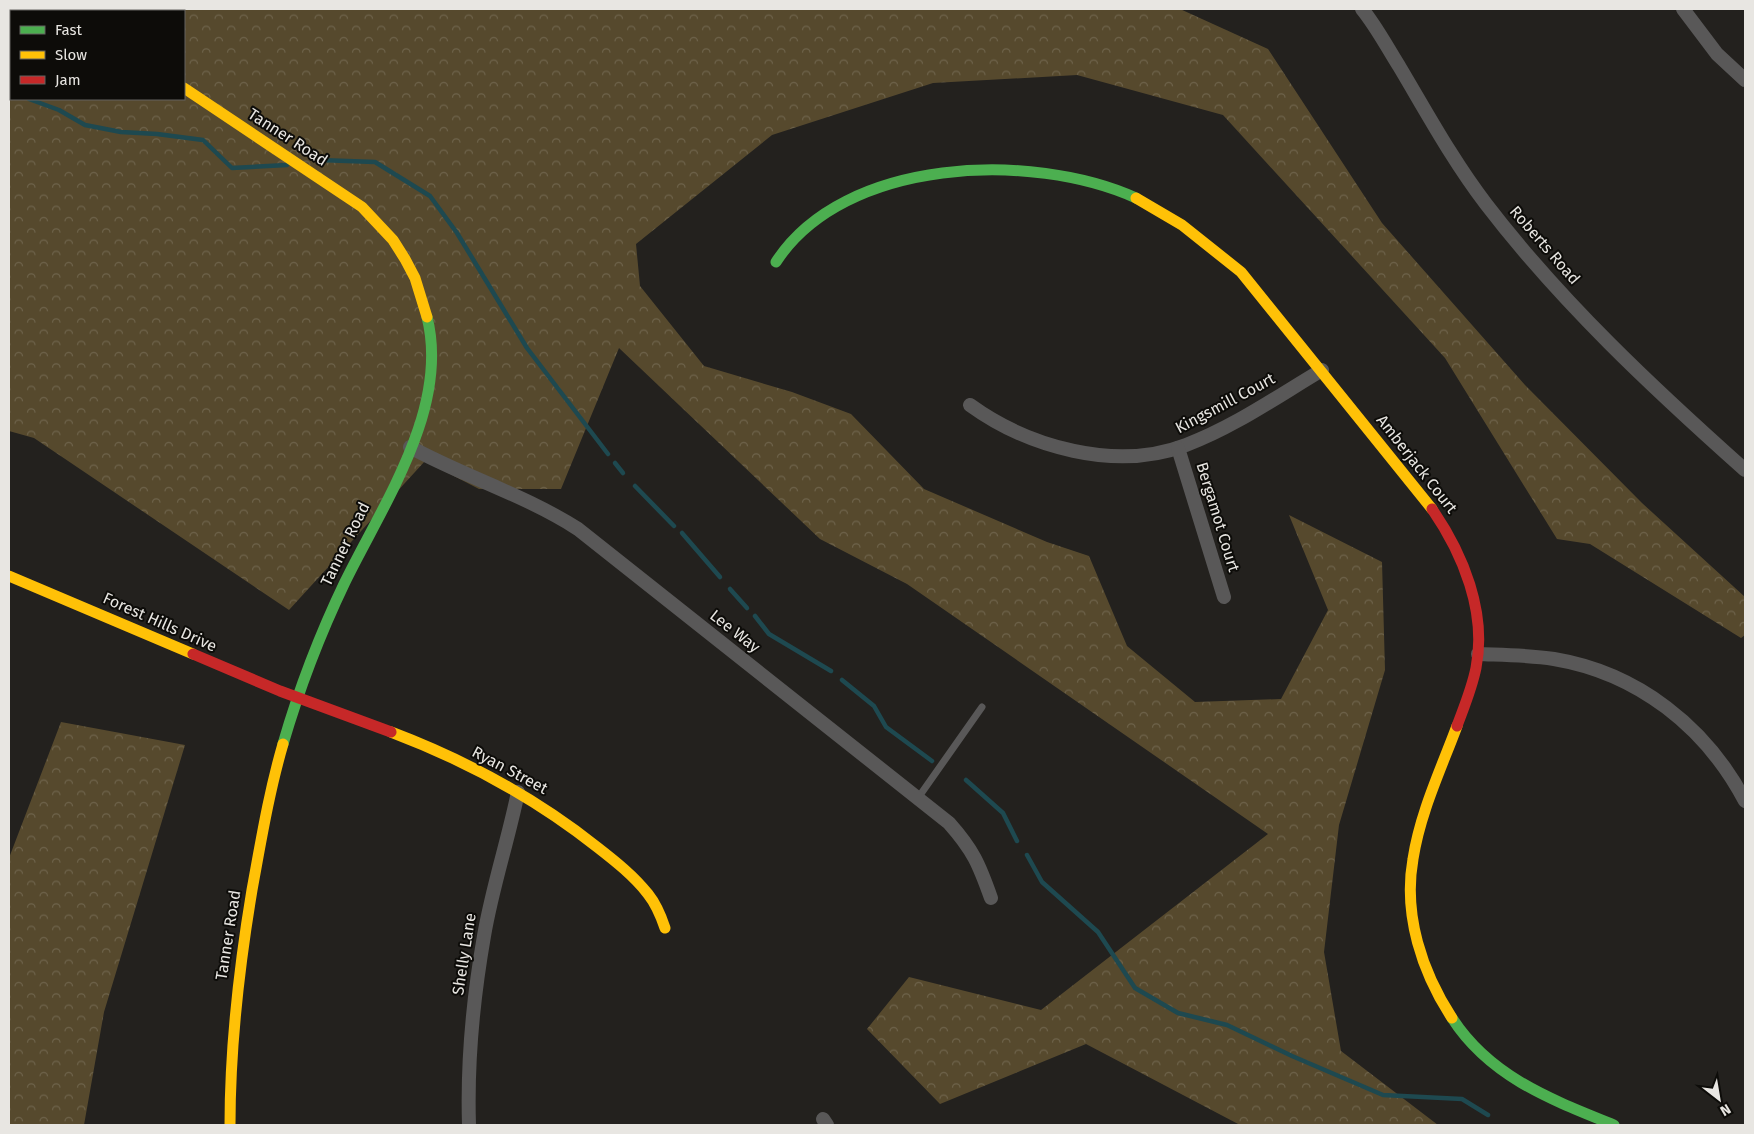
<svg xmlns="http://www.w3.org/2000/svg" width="1754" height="1134" font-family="'Fira Sans',sans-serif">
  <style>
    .forest { fill: url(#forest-crowns); fill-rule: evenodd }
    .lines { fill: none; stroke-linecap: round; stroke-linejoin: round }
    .stream { stroke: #1e4950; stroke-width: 4.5 }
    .lane { stroke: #595858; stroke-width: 7 }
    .street { stroke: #595858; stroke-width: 14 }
    .fast { stroke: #4caf50; stroke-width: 11 }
    .slow { stroke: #ffc107; stroke-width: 11 }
    .jam { stroke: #c62828; stroke-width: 11 }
    .labels { text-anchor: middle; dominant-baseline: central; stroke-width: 4; stroke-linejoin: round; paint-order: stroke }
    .street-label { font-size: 16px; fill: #e8e6e2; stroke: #0d0c09 }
  </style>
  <defs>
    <pattern id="forest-crowns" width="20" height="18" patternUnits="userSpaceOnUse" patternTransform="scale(1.25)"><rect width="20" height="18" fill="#56492d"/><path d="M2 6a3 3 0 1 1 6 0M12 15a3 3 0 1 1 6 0" fill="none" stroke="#6e634b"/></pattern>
  </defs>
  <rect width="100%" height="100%" fill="#23211e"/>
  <!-- forest -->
  <g class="forest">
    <path d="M 9,9 L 1180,9 L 1268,49 L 1382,223 L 1525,385 L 1642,503 L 1745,597 L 1745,635 L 1741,638 L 1590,544 L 1557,539 L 1445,358 L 1223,115 L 1077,75 L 933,83 L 772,135 L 636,244 L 640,286 L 704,366 L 792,392 L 851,414 L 924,489 L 1047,542 L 1089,556 L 1127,646 L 1195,702 L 1281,699 L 1328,610 L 1289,515 L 1382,562 L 1385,670 L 1339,825 L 1324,952 L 1341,1051 L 1438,1125 L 1240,1125 L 1086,1044 L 940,1104 L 867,1029 L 909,977 L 1041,1010 L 1268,834 L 907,584 L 820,539 L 619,348 L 561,489 L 479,489 L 425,461 L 289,610 L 34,438 L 9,431 ZM 11,11 L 184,11 L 184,99 L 11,99 Z"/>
    <polygon points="61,722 185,745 104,1012 84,1125 9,1125 9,858"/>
  </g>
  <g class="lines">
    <!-- stream -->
    <g class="stream">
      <polyline points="9,91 11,92"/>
      <polyline points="29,99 59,110 85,125 121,132 157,134 203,140 232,168 287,165"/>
      <polyline points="319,160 375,162 430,196 457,233 527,348 608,454"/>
      <polyline points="615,463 623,473"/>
      <polyline points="635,486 674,526"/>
      <polyline points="682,533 720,577"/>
      <polyline points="730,589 747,608"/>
      <polyline points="755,616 769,634 831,671"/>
      <polyline points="842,680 874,706 886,727 932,761"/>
      <polyline points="966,780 1003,813 1017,841"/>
      <polyline points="1027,855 1042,882 1098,932 1135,988 1178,1013 1227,1025 1292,1056 1383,1095 1462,1099 1488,1115"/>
    </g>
    <!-- lane -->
    <polyline class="lane" points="918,798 982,707"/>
    <!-- street -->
    <g class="street">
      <polyline points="114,9 115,11"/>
      <path d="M 1362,9 C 1376,26 1387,47 1399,66 C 1427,113 1453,161 1486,204 C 1561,302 1653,388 1745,470"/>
      <polyline points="1683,9 1717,54 1745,80"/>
      <path d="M 970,405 C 1028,447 1116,472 1186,445 C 1234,427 1278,396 1322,370"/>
      <path d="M 410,447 C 465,477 525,495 578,529 L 949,823 C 973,850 979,864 991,898"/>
      <polyline points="1178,448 1224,597"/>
      <path d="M 1478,654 C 1503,655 1529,655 1554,659 C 1638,673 1706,727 1745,801"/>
      <polyline points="823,1119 827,1125"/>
      <path d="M 469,1125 C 467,1062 473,999 484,936 C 492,888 508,841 518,792"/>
    </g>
    <!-- fast -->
    <g class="fast">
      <path d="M 776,262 C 844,157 1032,151 1136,198"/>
      <path d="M 283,744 C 299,689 320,634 345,582 C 383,504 450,408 427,317"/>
      <path d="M 1452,1018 C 1490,1077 1552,1100 1614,1125"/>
    </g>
    <!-- slow -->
    <g class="slow">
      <polyline points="184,88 362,207 393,240 405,259 415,278 427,317"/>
      <polyline points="1136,198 1182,225 1241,272 1432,509"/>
      <polyline points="9,576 193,654"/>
      <path d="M 391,732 C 465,760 535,798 597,847 C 615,861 634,876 648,894 C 656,904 661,916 665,928"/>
      <path d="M 1452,1018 C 1422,972 1403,915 1413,859 C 1420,813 1441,769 1457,726"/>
      <path d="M 230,1125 C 230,1046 239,968 252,890 C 261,841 269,792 283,744"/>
    </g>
    <!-- jam -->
    <g class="jam">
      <path d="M 1432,509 C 1463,554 1487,612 1476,668 C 1472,688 1464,707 1457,726"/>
      <polyline points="193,654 280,691 391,732"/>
    </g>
  </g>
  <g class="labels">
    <!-- street labels -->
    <g class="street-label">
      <text transform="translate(288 137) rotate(33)">Tanner Road</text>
      <text transform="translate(1545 245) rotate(49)">Roberts Road</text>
      <text transform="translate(1225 403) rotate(-28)">Kingsmill Court</text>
      <text transform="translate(1417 464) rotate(52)">Amberjack Court</text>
      <text transform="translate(1218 517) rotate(73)">Bergamot Court</text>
      <text transform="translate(345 544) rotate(-64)">Tanner Road</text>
      <text transform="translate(160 622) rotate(24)">Forest Hills Drive</text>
      <text transform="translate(735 631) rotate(38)">Lee Way</text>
      <text transform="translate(510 770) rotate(28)">Ryan Street</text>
      <text transform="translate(228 935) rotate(-81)">Tanner Road</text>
      <text transform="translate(464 954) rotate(-81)">Shelly Lane</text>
    </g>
  </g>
  <!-- border -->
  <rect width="1754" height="1134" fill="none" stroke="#e8e6e2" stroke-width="20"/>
  <!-- legend -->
  <rect x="10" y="10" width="175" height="90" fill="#0d0c09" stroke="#656360"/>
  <rect x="20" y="26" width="25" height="8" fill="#4caf50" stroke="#656360"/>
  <text x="55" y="35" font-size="15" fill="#e8e6e2">Fast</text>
  <rect x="20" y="51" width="25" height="8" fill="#ffc107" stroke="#656360"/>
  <text x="55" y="60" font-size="15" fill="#e8e6e2">Slow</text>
  <rect x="20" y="76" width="25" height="8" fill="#c62828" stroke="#656360"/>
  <text x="55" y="85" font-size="15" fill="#e8e6e2">Jam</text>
  <!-- north arrow -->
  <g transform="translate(1719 1099) rotate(149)" stroke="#0d0c09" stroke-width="4" paint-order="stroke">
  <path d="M0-4L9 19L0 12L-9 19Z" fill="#e8e6e2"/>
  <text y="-8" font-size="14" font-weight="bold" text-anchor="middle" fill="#e8e6e2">N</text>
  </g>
</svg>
